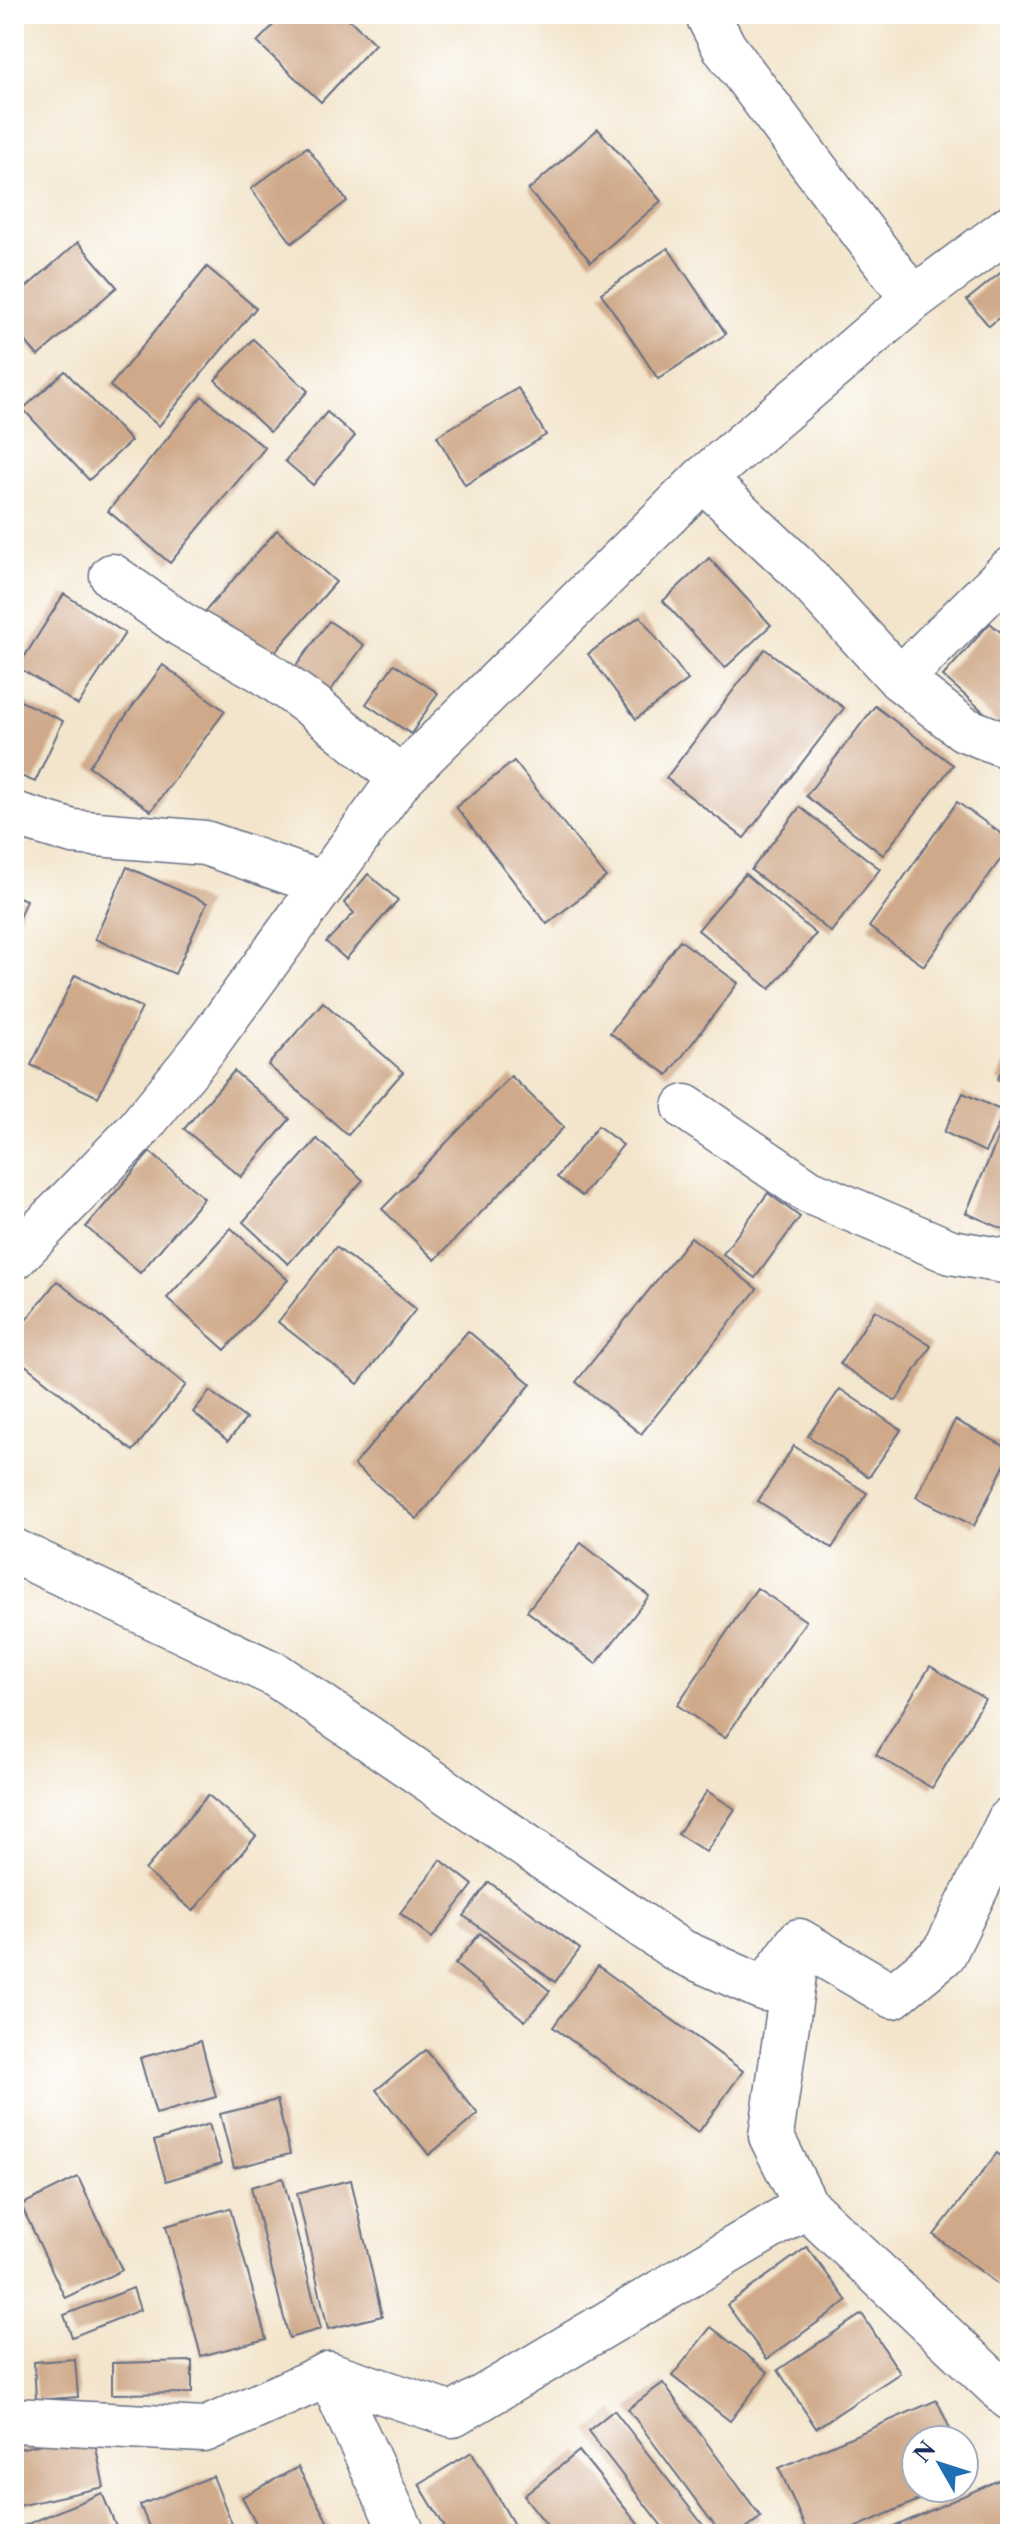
<svg xmlns="http://www.w3.org/2000/svg" width="1024" height="2548" font-family="'Libre Caslon Text',serif">
  <style>
    .building { fill: #cfa989 }
    .lines { fill: none; stroke-linecap: round; stroke-linejoin: round }
    .street-casing { stroke: #676f84; stroke-width: 47 }
    .street { stroke: #fff; stroke-width: 44 }
  </style>
  <rect width="100%" height="100%" fill="#fff"/>
  <filter id="ink" filterUnits="userSpaceOnUse"><feTurbulence type="fractalNoise" baseFrequency=".0125" numOctaves="2"/><feDisplacementMap in="SourceGraphic" scale="16" xChannelSelector="R" yChannelSelector="G"/><feConvolveMatrix kernelMatrix="1 2 1 2 8 2 1 2 1" color-interpolation-filters="sRGB"/></filter>
  <filter id="wash" filterUnits="userSpaceOnUse"><feTurbulence type="fractalNoise" baseFrequency=".006" numOctaves="4" result="noise"/><feDisplacementMap in="SourceGraphic" scale="32" xChannelSelector="R" yChannelSelector="G"/><feGaussianBlur stdDeviation="1.8" result="paint"/><feColorMatrix in="noise" values="0 0 0 0 0 0 0 0 0 0 0 0 0 0 0 0 0 1.4 0 .05"/><feComposite in="paint" operator="in"/></filter>
  <g filter="url(#wash)">
    <rect width="100%" height="100%" fill="#f3e5cc"/>
    <g id="blocks">
      <!-- building -->
      <g class="building">
        <polygon points="284,14 344,14 375,44 321,102 257,42"/>
        <polygon points="598,129 661,201 591,262 528,190"/>
        <polygon points="307,147 347,201 292,243 251,189"/>
        <polygon points="78,242 117,287 38,356 14,328 14,298"/>
        <polygon points="668,248 726,334 658,379 601,293"/>
        <polygon points="1010,265 1010,309 989,326 967,300"/>
        <polygon points="207,267 256,308 159,426 110,386"/>
        <polygon points="253,339 308,391 270,432 215,380"/>
        <polygon points="65,371 131,441 89,480 23,409"/>
        <polygon points="518,388 546,435 465,485 437,436"/>
        <polygon points="202,396 265,448 170,563 108,511"/>
        <polygon points="327,412 355,436 313,485 285,461"/>
        <polygon points="277,530 336,582 262,667 202,615"/>
        <polygon points="709,558 771,625 725,668 663,601"/>
        <polygon points="64,594 125,633 78,705 18,667"/>
        <polygon points="640,616 688,680 636,719 588,654"/>
        <polygon points="329,621 364,645 323,701 288,677"/>
        <polygon points="990,623 1010,640 1010,719 1002,728 943,676"/>
        <polygon points="765,649 844,708 744,838 666,778"/>
        <polygon points="394,664 438,693 411,734 366,704"/>
        <polygon points="163,665 225,711 151,811 89,766"/>
        <polygon points="14,698 63,721 35,782 14,773"/>
        <polygon points="875,706 953,765 883,855 806,796"/>
        <polygon points="514,761 606,877 547,924 456,807"/>
        <polygon points="957,802 1010,840 1010,846 924,966 869,927"/>
        <polygon points="800,807 880,869 831,932 751,870"/>
        <polygon points="127,867 207,903 175,974 95,939"/>
        <polygon points="368,874 398,900 346,959 326,942 354,913 344,903"/>
        <polygon points="745,874 816,934 770,989 698,930"/>
        <polygon points="14,895 26,900 14,930"/>
        <polygon points="680,940 738,983 668,1075 610,1033"/>
        <polygon points="75,975 142,1008 98,1097 31,1065"/>
        <polygon points="323,1002 403,1072 348,1135 268,1065"/>
        <polygon points="1010,1055 1010,1087 997,1080"/>
        <polygon points="234,1071 290,1119 241,1177 184,1129"/>
        <polygon points="511,1076 564,1127 435,1260 382,1209"/>
        <polygon points="963,1093 1005,1112 985,1152 944,1132"/>
        <polygon points="1010,1110 1010,1232 966,1213"/>
        <polygon points="598,1126 623,1145 582,1196 557,1177"/>
        <polygon points="317,1139 363,1180 288,1264 243,1222"/>
        <polygon points="150,1152 204,1198 140,1273 86,1227"/>
        <polygon points="768,1193 800,1217 755,1278 723,1254"/>
        <polygon points="231,1228 288,1280 225,1350 167,1298"/>
        <polygon points="691,1237 757,1289 641,1434 576,1382"/>
        <polygon points="336,1247 416,1309 358,1384 278,1322"/>
        <polygon points="57,1281 186,1385 133,1451 14,1356 14,1335"/>
        <polygon points="875,1310 931,1346 896,1401 840,1364"/>
        <polygon points="468,1331 531,1384 417,1519 354,1465"/>
        <polygon points="840,1389 901,1430 869,1477 808,1436"/>
        <polygon points="210,1391 246,1419 228,1441 193,1412"/>
        <polygon points="955,1420 1010,1449 1010,1454 974,1526 916,1497"/>
        <polygon points="794,1446 867,1493 832,1548 758,1501"/>
        <polygon points="581,1543 649,1596 596,1664 527,1611"/>
        <polygon points="757,1588 806,1621 725,1738 677,1705"/>
        <polygon points="930,1666 985,1699 932,1788 876,1755"/>
        <polygon points="707,1791 735,1809 706,1852 678,1834"/>
        <polygon points="208,1795 256,1836 193,1911 145,1870"/>
        <polygon points="441,1860 473,1885 432,1938 400,1913"/>
        <polygon points="489,1882 580,1949 555,1982 464,1916"/>
        <polygon points="480,1933 550,1991 525,2021 455,1964"/>
        <polygon points="598,1966 743,2071 698,2133 553,2027"/>
        <polygon points="201,2041 216,2097 156,2114 140,2058"/>
        <polygon points="426,2050 478,2114 429,2155 376,2090"/>
        <polygon points="277,2100 290,2154 234,2168 220,2114"/>
        <polygon points="209,2124 221,2164 166,2181 154,2141"/>
        <polygon points="997,2153 1010,2163 1010,2294 934,2235"/>
        <polygon points="78,2177 122,2270 65,2298 21,2205"/>
        <polygon points="283,2178 321,2329 289,2338 251,2187"/>
        <polygon points="351,2180 382,2316 328,2329 297,2193"/>
        <polygon points="230,2208 266,2339 201,2356 166,2226"/>
        <polygon points="807,2247 847,2301 767,2359 727,2305"/>
        <polygon points="133,2288 140,2310 72,2337 64,2315"/>
        <polygon points="862,2314 900,2373 816,2428 778,2370"/>
        <polygon points="711,2327 768,2372 730,2421 672,2376"/>
        <polygon points="75,2359 78,2397 36,2400 34,2362"/>
        <polygon points="192,2361 192,2393 112,2394 112,2363"/>
        <polygon points="663,2383 761,2517 738,2534 721,2534 628,2409"/>
        <polygon points="937,2400 955,2440 916,2440 916,2488 946,2488 841,2534 808,2534 779,2468"/>
        <polygon points="614,2410 710,2534 668,2534 588,2431"/>
        <polygon points="93,2433 104,2487 14,2507 14,2450"/>
        <polygon points="579,2451 646,2534 554,2534 524,2496"/>
        <polygon points="472,2452 514,2525 500,2534 449,2534 419,2484"/>
        <polygon points="298,2467 334,2534 262,2534 242,2497"/>
        <polygon points="1010,2475 1010,2534 878,2534"/>
        <polygon points="213,2476 236,2534 152,2534 140,2505"/>
        <polygon points="102,2493 119,2534 21,2534 18,2528"/>
      </g>
    </g>
  </g>
  <g filter="url(#ink)">
    <use href="#blocks" fill-opacity="0" stroke="#676f84" stroke-width="2"/>
    <g class="lines">
      <!-- street casing -->
      <g class="street-casing">
        <g id="street">
          <polyline points="707,14 724,47 913,299"/>
          <polyline points="703,479 796,566 900,679 964,729 1010,747"/>
          <polyline points="112,576 182,625 263,671 314,707 401,778"/>
          <polyline points="900,679 1010,570"/>
          <polyline points="14,814 73,832 205,843 324,884"/>
          <polyline points="685,1107 808,1191 951,1252 1010,1262"/>
          <polyline points="14,1258 136,1132 202,1051 401,778 703,479 913,299 1010,227"/>
          <polyline points="14,1551 276,1675 678,1950 765,1989 799,1941 893,1996 944,1954 1010,1819"/>
          <polyline points="806,2206 1010,2398"/>
          <polyline points="329,2374 403,2534"/>
          <polyline points="14,2420 204,2430 329,2374 453,2415 806,2206 771,2136 798,1947"/>
        </g>
      </g>
      <!-- street -->
      <use href="#street" class="street"/>
    </g>
  </g>
  <!-- margin -->
  <rect width="1024" height="2548" fill="none" stroke="#fff" stroke-width="48"/>
  <!-- north arrow -->
  <g transform="translate(940 2464) rotate(309)"><circle r="38" fill="#ffffff" stroke="#a4acbf" stroke-width="2"/>
  <path d="M0-6L14 30L0 20L-14 30Z" fill="#1f6fb2"/>
  <text y="-12" font-size="22" font-weight="bold" text-anchor="middle" fill="#1b2f5e">N</text>
  </g>
</svg>
